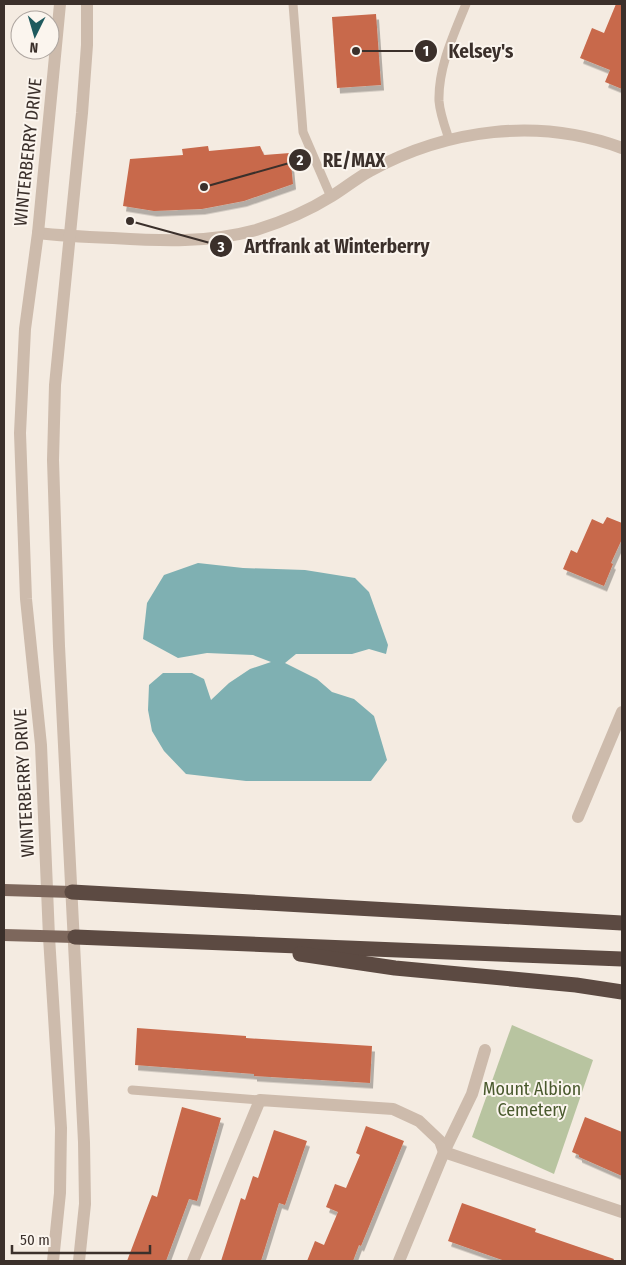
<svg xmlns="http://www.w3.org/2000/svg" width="626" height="1265" font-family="'Fira Sans Condensed',sans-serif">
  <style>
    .green { fill: #b8c4a0 }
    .water { fill: #7fb0b2 }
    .building { fill: #c8694b; filter: url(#shadow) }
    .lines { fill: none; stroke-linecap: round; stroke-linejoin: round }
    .service { stroke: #cdbbac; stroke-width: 9 }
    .minor { stroke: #cdbbac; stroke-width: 12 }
    .tertiary { stroke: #cdbbac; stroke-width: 12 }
    .primary { stroke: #7d675c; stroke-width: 12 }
    .motorway { stroke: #5c4a42; stroke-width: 15 }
    .labels { text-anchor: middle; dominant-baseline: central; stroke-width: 4; stroke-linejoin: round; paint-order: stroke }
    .street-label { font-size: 18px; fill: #3b302b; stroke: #fbf5ee }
    .park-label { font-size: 18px; fill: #4a5a2e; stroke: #fbf5ee }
    .leader { fill: none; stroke: #3b302b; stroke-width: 2 }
    .callout-dot { fill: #3b302b; stroke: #fbf5ee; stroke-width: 2 }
    .mark-label { font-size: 15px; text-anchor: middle; font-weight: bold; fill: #fff }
    .callout-label { font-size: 19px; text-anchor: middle; font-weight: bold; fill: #3b302b; stroke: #fbf5ee; stroke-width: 4; stroke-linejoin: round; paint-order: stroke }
  </style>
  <defs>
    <filter id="shadow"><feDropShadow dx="3" dy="5.5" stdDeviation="0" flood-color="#0004"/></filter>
  </defs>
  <rect width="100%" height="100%" fill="#f4ebe1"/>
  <!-- green -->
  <polygon class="green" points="512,1025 593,1060 554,1174 472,1137"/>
  <!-- water -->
  <polygon class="water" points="198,563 243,568 305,570 355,578 369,592 388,645 386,654 369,649 352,654 296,654 285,663 317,679 332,692 354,699 374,716 387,760 371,781 246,781 186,774 164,751 152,731 148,710 149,685 163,673 192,673 204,679 211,700 229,683 250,669 271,662 253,655 207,653 178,658 143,639 147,603 164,575"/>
  <!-- building -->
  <g class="building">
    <polygon points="616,4 622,4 622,89 605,82 610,70 580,58 592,28 604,33"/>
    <polygon points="376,14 381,85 337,88 332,17"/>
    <polygon points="208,146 209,151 260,146 264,155 290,153 293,184 244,201 202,209 154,211 123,206 130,159 183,155 182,149"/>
    <polygon points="607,517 622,523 622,539 611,563 613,564 604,586 563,569 571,550 577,553 592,519 603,524"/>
    <polygon points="137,1028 246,1036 246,1038 372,1046 370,1083 254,1076 254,1074 135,1065"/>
    <polygon points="182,1107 221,1118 197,1201 189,1199 166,1261 127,1261 152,1195 157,1197"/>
    <polygon points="585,1117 622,1132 622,1176 579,1157 579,1155 572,1152"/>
    <polygon points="366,1126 404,1141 361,1246 359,1245 353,1261 307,1261 315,1241 324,1245 338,1212 326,1207 335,1184 346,1188 360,1155 356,1153"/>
    <polygon points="274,1130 307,1141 285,1205 279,1203 261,1261 221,1261 241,1198 245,1200 253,1176 258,1178"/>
    <polygon points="462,1203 536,1229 535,1232 614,1259 613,1261 505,1261 448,1241"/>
  </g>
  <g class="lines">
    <!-- service -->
    <g class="service">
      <polyline points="293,4 303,132 331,197"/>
      <path d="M 449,139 C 445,127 440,114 439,101 C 438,67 454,34 466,4"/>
      <polyline points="132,1090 260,1100"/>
    </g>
    <!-- minor -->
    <g class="minor">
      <path d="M 38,233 C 63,236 88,237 113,238 C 162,241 208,243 256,230 C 282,222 308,211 332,196 C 345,188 357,178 370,171 C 447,129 538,117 622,148"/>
      <polyline points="578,817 622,712"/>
      <polyline points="193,1261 260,1100 393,1109 419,1121 440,1141 444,1152 622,1212"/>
      <polyline points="399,1261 444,1152 472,1094 485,1050"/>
    </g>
    <!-- tertiary -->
    <g class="tertiary">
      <polyline points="53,1261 60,1193 61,1128 49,937 41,745 26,599 20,433 25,329 38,233 60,4"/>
      <polyline points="79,1261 85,1204 84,1142 59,646 53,460 55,385 82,113 87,45 87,4"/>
    </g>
    <!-- primary -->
    <g class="primary">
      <polyline points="4,890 72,892"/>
      <polyline points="4,935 75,937"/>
    </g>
    <!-- motorway -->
    <g class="motorway">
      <polyline points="72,892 622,923"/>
      <polyline points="75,937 622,959"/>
      <polyline points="300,954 395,968 576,985 622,992"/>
    </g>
  </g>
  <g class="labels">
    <!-- street labels -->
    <g class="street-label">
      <text transform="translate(28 152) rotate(-84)">WINTERBERRY DRIVE</text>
      <text transform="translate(24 783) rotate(-93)">WINTERBERRY DRIVE</text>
    </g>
    <!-- park labels -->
    <g class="park-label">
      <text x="532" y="1089">Mount Albion<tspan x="532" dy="21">Cemetery</tspan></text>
    </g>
  </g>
  <!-- callouts -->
  <path class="leader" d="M356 51L426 51M204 187L300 160M130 221L221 246"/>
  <g class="callout-dot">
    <circle cx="356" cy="51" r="5"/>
    <circle cx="204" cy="187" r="5"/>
    <circle cx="130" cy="221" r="5"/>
    <circle cx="426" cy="51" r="12"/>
    <circle cx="300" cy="160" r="12"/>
    <circle cx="221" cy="246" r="12"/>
  </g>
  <g class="mark-label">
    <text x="426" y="56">1</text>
    <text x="300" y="165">2</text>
    <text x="221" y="252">3</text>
  </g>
  <g class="callout-label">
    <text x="481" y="58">Kelsey's</text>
    <text x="354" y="167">RE/MAX</text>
    <text x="337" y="253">Artfrank at Winterberry</text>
  </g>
  <!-- border -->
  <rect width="626" height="1265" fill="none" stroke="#3b302b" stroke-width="10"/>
  <!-- north arrow -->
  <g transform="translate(35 35) rotate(185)"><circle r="24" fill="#fbf5ee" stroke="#aea6a0"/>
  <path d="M0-4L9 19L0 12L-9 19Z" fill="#1f5a5e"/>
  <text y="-8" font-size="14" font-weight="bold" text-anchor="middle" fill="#3b302b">N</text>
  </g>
  <!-- scale -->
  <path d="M12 1245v8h138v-8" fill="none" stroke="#3b302b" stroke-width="2.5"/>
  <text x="20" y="1245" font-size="15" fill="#3b302b" stroke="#fbf5ee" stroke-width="4" paint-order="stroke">50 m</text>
</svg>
